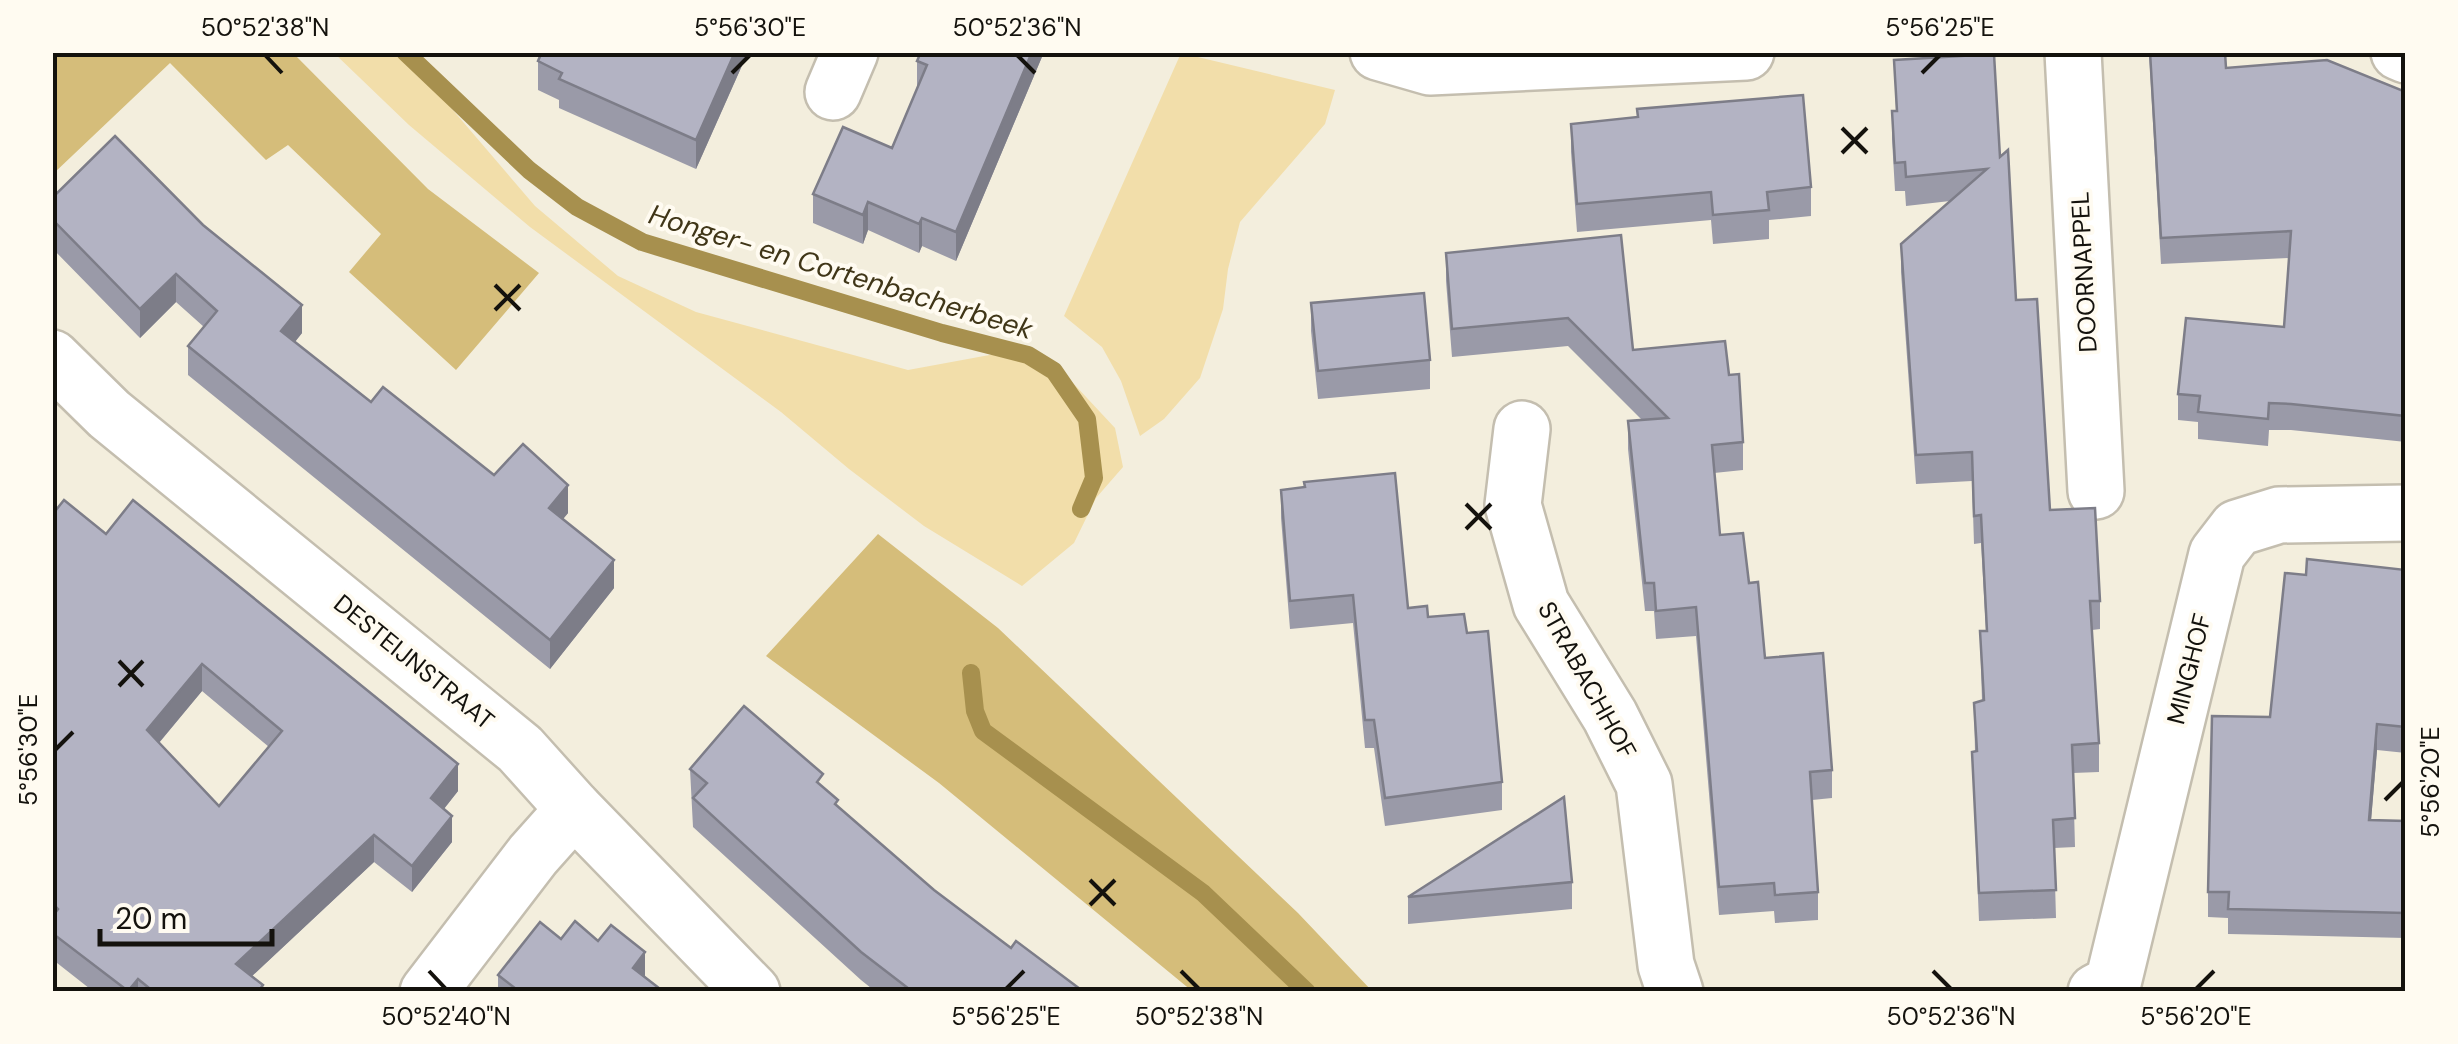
<svg xmlns="http://www.w3.org/2000/svg" width="2458" height="1044" font-family="'DM Sans',sans-serif">
  <style>
    .green { fill: #f2deaa }
    .forest { fill: #d5bd7a }
    .lines { fill: none; stroke-linecap: round; stroke-linejoin: round }
    .stream { stroke: #a7904e; stroke-width: 18 }
    .minor-casing { stroke: #c4beaf; stroke-width: 60 }
    .minor { stroke: #fff; stroke-width: 55 }
    .wall { fill: #9a9aa8; fill-rule: evenodd }
    .shaded-wall { fill: #7d7d88 }
    .building { fill: #b3b3c3; stroke: #7d7d88; stroke-width: 2.5; fill-rule: evenodd }
    .ticks { fill: none; stroke: #14120d; stroke-width: 4 }
    .labels { text-anchor: middle; dominant-baseline: central; stroke-width: 8; stroke-linejoin: round; paint-order: stroke }
    .street-label { font-size: 25px; fill: #14120d; stroke: #fffbf1 }
    .water-label { font-size: 28px; font-style: italic; fill: #403618; stroke: #fffbf1 }
    .neatline { fill: none; stroke: #14120d; stroke-width: 4 }
    .ticks-label { font-size: 25px; text-anchor: middle; fill: #14120d }
  </style>
  <rect width="100%" height="100%" fill="#f3eedd"/>
  <!-- green -->
  <g class="green">
    <polygon points="334,53 404,53 535,206 618,276 696,312 908,370 1022,349 1059,368 1115,428 1123,467 1096,498 1074,543 1022,586 924,526 849,469 781,412 530,227 409,125"/>
    <polygon points="1181,53 1335,90 1325,124 1240,222 1228,269 1223,309 1200,378 1164,419 1140,436 1121,381 1102,347 1064,316"/>
  </g>
  <!-- forest -->
  <g class="forest">
    <polygon points="53,52 293,53 428,189 539,273 456,370 349,272 381,234 288,145 266,160 170,63 53,174"/>
    <polygon points="878,534 998,628 1298,913 1372,991 1192,991 939,783 766,656"/>
  </g>
  <g class="lines">
    <!-- stream -->
    <g class="stream">
      <polyline points="405,52 529,170 577,207 642,242 942,333 1028,355 1054,371 1087,419 1094,478 1081,509"/>
      <polyline points="971,673 975,711 983,731 1203,893 1307,992"/>
    </g>
    <!-- minor casing -->
    <g class="minor-casing">
      <g id="minor">
        <polyline points="1378,52 1430,67 1746,52"/>
        <polyline points="2073,52 2096,491"/>
        <polyline points="2399,52 2406,55"/>
        <polyline points="833,92 850,52"/>
        <polyline points="52,358 109,414 520,749 574,809 752,992"/>
        <polyline points="1522,429 1513,505 1541,604 1610,716 1644,784 1666,965 1675,992"/>
        <polyline points="428,992 533,855 574,809"/>
        <polyline points="2096,992 2113,983 2217,554 2237,528 2279,515 2406,513"/>
      </g>
    </g>
    <!-- minor -->
    <use href="#minor" class="minor"/>
  </g>
  <!-- wall -->
  <g class="wall">
    <polygon points="542,52 748,52 696,169 559,108 559,100 538,90 538,61"/>
    <polygon points="1044,52 956,261 922,246 919,253 868,230 863,244 813,223 813,194 892,148 917,89 917,61"/>
    <polygon points="2149,52 2225,52 2226,68 2406,92 2406,442 2291,430 2269,430 2268,446 2198,439 2198,422 2178,420 2178,394 2284,327 2289,258 2161,264"/>
    <polygon points="1894,60 2000,157 2016,300 2050,510 2100,601 2100,629 2092,630 2099,743 2099,772 2073,773 2075,847 2054,848 2056,918 1979,921 1972,752 1975,752 1974,703 1982,701 1980,631 1986,631 1981,543 1974,544 1972,481 1916,484 1901,272 1901,244 1950,201 1906,206 1905,191 1895,191 1892,139 1892,111 1896,111"/>
    <polygon points="1637,109 1811,187 1811,216 1769,220 1769,239 1713,244 1711,220 1577,232 1571,152 1571,124 1637,117"/>
    <polygon points="52,198 302,333 295,342 371,402 494,475 568,513 563,519 614,588 550,669 188,375 188,346 204,327 176,302 140,338 52,248"/>
    <polygon points="1446,253 1633,350 1729,375 1743,442 1743,470 1714,473 1720,535 1749,583 1765,658 1832,770 1832,798 1812,800 1818,892 1818,920 1775,923 1774,911 1719,915 1696,636 1656,639 1654,611 1645,611 1628,449 1628,421 1642,420 1568,346 1452,357 1446,281"/>
    <polygon points="1311,303 1430,360 1430,389 1318,399 1311,331"/>
    <polygon points="1304,482 1408,608 1467,633 1502,782 1502,810 1385,826 1374,748 1365,748 1353,623 1290,629 1281,518 1281,490 1304,487"/>
    <path d="M 52,515 L 106,534 L 458,791 L 444,809 L 452,842 L 412,892 L 374,862 L 252,976 L 263,992 L 94,992 L 52,959 ZM 202,691 L 269,747 L 219,806 L 159,743 Z"/>
    <polygon points="2406,570 2406,753 2377,750 2371,820 2406,821 2406,938 2228,934 2228,918 2208,917 2208,892 2270,717 2306,575"/>
    <polygon points="690,769 823,787 838,806 934,890 1011,948 1084,992 876,992 861,980 693,827"/>
    <polygon points="1572,882 1572,909 1408,924 1408,897"/>
    <polygon points="561,939 645,977 664,992 498,992 498,975"/>
  </g>
  <!-- shaded-wall -->
  <g class="shaded-wall">
    <polygon points="735,52 748,52 696,169 696,140"/>
    <polygon points="1032,52 1044,52 956,261 956,232"/>
    <polygon points="868,202 868,230 863,244 863,215"/>
    <polygon points="922,218 922,246 919,253 919,224"/>
    <polygon points="176,274 176,302 140,338 140,309"/>
    <polygon points="302,305 302,333 281,359 281,331"/>
    <polygon points="568,485 568,513 549,536 549,508"/>
    <polygon points="614,560 614,588 550,669 550,640"/>
    <polygon points="202,664 202,691 147,757 147,730"/>
    <polygon points="2377,724 2377,750 2369,845 2369,820"/>
    <polygon points="458,764 458,791 431,825 431,798"/>
    <polygon points="452,816 452,842 412,892 412,866"/>
    <polygon points="374,835 374,862 236,991 236,964"/>
    <polygon points="645,952 645,980 633,968"/>
    <polygon points="138,979 138,992 128,991"/>
  </g>
  <!-- building -->
  <g class="building">
    <polygon points="542,52 735,52 696,140 559,79 562,73 538,61"/>
    <polygon points="921,52 1032,52 956,232 922,218 919,224 868,202 863,215 813,194 843,127 892,148 927,65 917,61"/>
    <polygon points="2150,52 2225,52 2226,68 2327,60 2406,92 2406,416 2291,404 2269,403 2268,419 2198,412 2200,396 2178,394 2186,318 2284,327 2291,231 2161,238"/>
    <polygon points="1994,54 2000,157 2008,150 2016,300 2037,299 2050,510 2095,508 2100,601 2090,601 2099,743 2072,745 2075,818 2053,820 2056,890 1979,893 1972,752 1977,751 1974,703 1984,700 1980,631 1987,631 1981,515 1974,516 1972,452 1916,455 1901,244 1987,169 1906,177 1905,162 1895,163 1892,111 1897,111 1894,60"/>
    <polygon points="1803,95 1811,187 1767,192 1769,210 1713,215 1711,192 1577,204 1571,124 1638,117 1637,109"/>
    <polygon points="115,136 203,225 302,305 281,331 371,402 383,387 494,475 523,444 568,485 549,508 614,560 550,640 188,346 217,311 176,274 140,309 52,219 52,198"/>
    <polygon points="1621,235 1633,350 1725,341 1729,375 1739,374 1743,442 1712,445 1720,535 1743,533 1749,583 1758,582 1765,658 1823,653 1832,770 1810,772 1818,892 1775,895 1774,883 1719,887 1696,607 1656,611 1654,583 1645,583 1628,421 1668,418 1568,318 1452,329 1446,253"/>
    <polygon points="1424,293 1430,360 1318,371 1311,303"/>
    <polygon points="1395,473 1408,608 1427,606 1428,617 1464,614 1467,633 1488,631 1502,782 1385,798 1374,720 1365,720 1353,595 1290,601 1281,490 1305,487 1304,482"/>
    <path d="M 64,500 L 106,534 L 133,500 L 458,764 L 431,798 L 452,816 L 412,866 L 374,835 L 236,964 L 263,985 L 258,992 L 154,992 L 138,979 L 128,991 L 52,933 L 52,917 L 58,909 L 52,903 L 52,515 ZM 202,664 L 282,731 L 219,806 L 147,730 Z"/>
    <polygon points="2307,559 2406,570 2406,727 2377,724 2369,820 2406,821 2406,913 2228,909 2229,892 2208,892 2212,716 2270,717 2285,573 2306,575"/>
    <polygon points="744,706 823,774 817,782 838,800 835,804 934,890 1011,948 1016,941 1084,992 913,992 861,952 693,798 707,783 690,769"/>
    <polygon points="1564,797 1572,882 1408,897"/>
    <polygon points="575,921 598,941 611,925 645,952 633,968 664,992 520,992 498,975 540,922 561,939"/>
  </g>
  <!-- ticks -->
  <path class="ticks" d="M 265,55 L 282,73M 1017,55 L 1035,73M 732,73 L 750,55M 1922,73 L 1940,55M 1842,128 L 1867,153M 1842,153 L 1867,128M 495,285 L 520,310M 495,310 L 520,285M 1466,504 L 1491,529M 1466,529 L 1491,504M 119,661 L 143,686M 119,686 L 143,661M 55,750 L 73,732M 2385,800 L 2403,782M 1090,880 L 1115,905M 1090,905 L 1115,880M 429,971 L 446,989M 1181,971 L 1199,989M 1933,971 L 1951,989M 1006,989 L 1024,971M 2196,989 L 2214,971"/>
  <g class="labels">
    <!-- street labels -->
    <g class="street-label">
      <text transform="translate(2084 272) rotate(-93)">DOORNAPPEL</text>
      <text transform="translate(414 662) rotate(39)">DESTEIJNSTRAAT</text>
      <text transform="translate(2189 669) rotate(-76)">MINGHOF</text>
      <text transform="translate(1587 680) rotate(61)">STRABACHHOF</text>
    </g>
    <!-- water labels -->
    <g class="water-label">
      <text transform="translate(841 272) rotate(17)">Honger- en Cortenbacherbeek</text>
    </g>
  </g>
  <!-- border -->
  <rect width="2458" height="1044" fill="none" stroke="#fffbf1" stroke-width="110"/>
  <!-- scale -->
  <path d="M100 929v15h172v-15" fill="none" stroke="#14120d" stroke-width="5"/>
  <text x="115" y="929" font-size="30" fill="#14120d" stroke="#fffbf1" stroke-width="8" paint-order="stroke">20 m</text>
  <rect x="55" y="55" width="2348" height="934" class="neatline"/>
  <g class="ticks-label">
    <text x="265" y="36">50°52'38"N</text>
    <text x="750" y="36">5°56'30"E</text>
    <text x="1017" y="36">50°52'36"N</text>
    <text x="1940" y="36">5°56'25"E</text>
    <text transform="translate(28 750) rotate(-90)" y="9">5°56'30"E</text>
    <text transform="translate(2430 782) rotate(-90)" y="9">5°56'20"E</text>
    <text x="446" y="1025">50°52'40"N</text>
    <text x="1006" y="1025">5°56'25"E</text>
    <text x="1199" y="1025">50°52'38"N</text>
    <text x="1951" y="1025">50°52'36"N</text>
    <text x="2196" y="1025">5°56'20"E</text>
  </g>
</svg>
